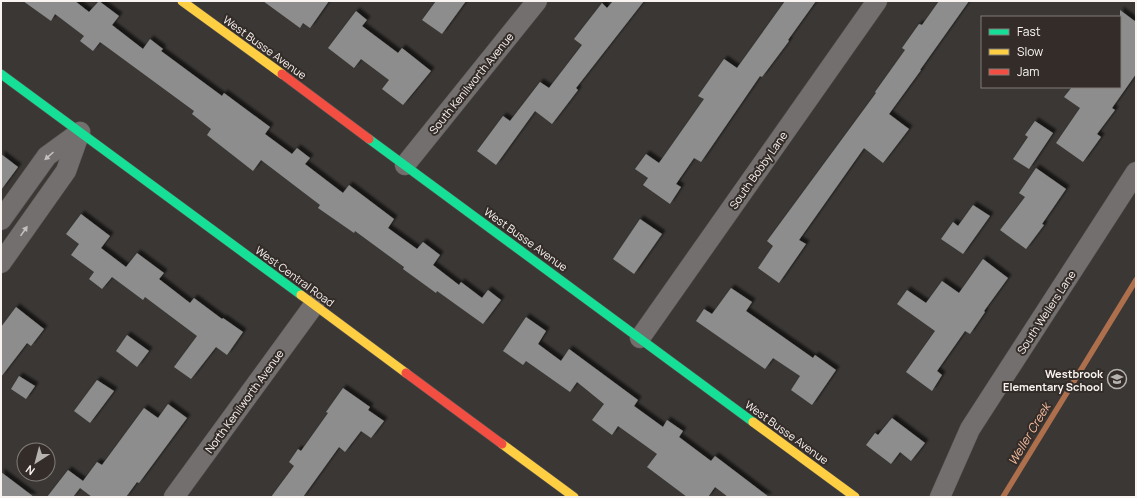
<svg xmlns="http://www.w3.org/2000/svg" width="1137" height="498" font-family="Manrope,sans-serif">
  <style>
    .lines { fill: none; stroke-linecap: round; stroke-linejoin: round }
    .stream { stroke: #ad6f4c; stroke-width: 5.5 }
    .building { fill: #8c8d8c; filter: url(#shadow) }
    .street-casing { stroke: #595654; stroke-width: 21 }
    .fast-casing { stroke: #595654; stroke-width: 10 }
    .slow-casing { stroke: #595654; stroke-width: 10 }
    .jam-casing { stroke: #595654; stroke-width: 10 }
    .street { stroke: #726f6e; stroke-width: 20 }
    .fast { stroke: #16e098; stroke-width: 9 }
    .slow { stroke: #ffcf43; stroke-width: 9 }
    .jam { stroke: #f24e42; stroke-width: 9 }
    .oneway { fill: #c3bfbd }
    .labels { text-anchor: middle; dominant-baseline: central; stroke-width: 4; stroke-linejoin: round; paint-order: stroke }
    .street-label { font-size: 11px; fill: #f9f4f1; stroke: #332c28 }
    .poi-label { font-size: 11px; font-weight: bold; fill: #f9f4f1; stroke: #332c28; text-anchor: end }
    .water-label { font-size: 12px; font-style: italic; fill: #f9bfa1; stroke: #332c28 }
  </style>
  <defs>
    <filter id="shadow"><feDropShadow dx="3.5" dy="-3.5" stdDeviation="1" flood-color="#0009"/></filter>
  </defs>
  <rect width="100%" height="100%" fill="#3a3735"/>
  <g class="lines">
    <!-- stream -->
    <polyline class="stream" points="1003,497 1136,280"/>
  </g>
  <!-- building -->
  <g class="building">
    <polygon points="23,1 75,1 89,12 99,1 119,16 112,25 143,49 150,39 163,49 161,51 222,96 224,93 270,127 265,134 292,154 297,148 310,158 305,164 343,193 349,185 394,219 388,228 417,249 423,242 440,255 433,265 459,285 461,282 482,298 488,290 501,300 483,324 437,291 436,293 403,269 404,267 355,231 354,233 318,208 320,205 261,160 253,171 207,135 211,129 192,114 194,111 100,42 93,51 80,41 84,36 55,14 51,21"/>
    <polygon points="263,1 329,1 310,28 303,23 300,28"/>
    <polygon points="436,1 466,1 442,34 422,20"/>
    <polygon points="613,1 644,1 576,88 578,90 552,124 535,111 496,165 477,151 503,116 510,121 540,82 549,88 582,45 574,39 602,3 607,8"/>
    <polygon points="785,1 816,1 788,40 789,41 762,77 760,76 701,162 694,158 676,184 681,187 670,204 643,185 648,178 635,169 646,154 659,163 704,99 698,96 724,59 737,68"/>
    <polygon points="939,1 969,1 920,70 921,70 889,114 909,129 883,163 864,148 799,240 806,244 779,283 758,268 773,246 767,241 876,93 875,92 905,50 902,48 919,24 922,25"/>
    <polygon points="1120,10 1136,22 1136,74 1112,108 1115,110 1097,134 1101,137 1083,162 1056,143 1080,108 1064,97 1072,87 1120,87"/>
    <polygon points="356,11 367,20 362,26 398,53 402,48 431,71 403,105 382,89 389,80 361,59 354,68 328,48"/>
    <polygon points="1035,121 1053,133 1029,169 1013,159 1028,137 1025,135"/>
    <polygon points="1,154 18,167 1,190"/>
    <polygon points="1036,168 1066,189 1042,224 1044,225 1026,249 1000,230 1025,197 1019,193"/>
    <polygon points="973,205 990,216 963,254 941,239 953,222 958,226"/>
    <polygon points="81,214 110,236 101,248 126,267 137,253 164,273 159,279 190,303 194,298 222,319 223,318 243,332 227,355 216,347 191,379 174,367 197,336 145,297 143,300 112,277 102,289 89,279 94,272 71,255 79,244 66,234"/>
    <polygon points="640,219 662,234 634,274 613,259"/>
    <polygon points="983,259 1008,278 984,311 985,312 970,334 965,331 937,371 942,375 932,391 906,372 935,331 897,304 907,290 926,303 942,281 959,293"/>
    <polygon points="731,288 752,302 746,311 813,358 815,355 836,370 812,405 791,390 800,376 773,358 765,369 696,321 704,309 712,314"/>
    <polygon points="16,307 44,329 31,346 27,343 1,377 1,327"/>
    <polygon points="526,317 546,331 538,344 561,361 569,349 638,400 634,406 663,427 667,420 683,431 679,437 711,461 715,456 769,497 728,497 715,487 708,497 687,497 647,467 657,454 618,426 612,435 592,420 604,404 577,382 570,392 526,361 523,365 503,351"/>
    <polygon points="127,335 149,351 137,367 116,351"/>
    <polygon points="19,376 35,386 26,399 11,389"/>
    <polygon points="97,380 114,391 90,423 74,411"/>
    <polygon points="343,388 370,407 368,410 384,421 371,438 361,431 345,452 339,447 303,497 271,497 294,466 289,462 298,449 301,451 328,413 326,412"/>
    <polygon points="168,404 187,418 139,483 137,482 126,497 92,497 80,488 73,497 47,497 68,470 83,481 97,462 102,465 144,408 158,418"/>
    <polygon points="892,418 925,443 911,461 900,452 891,464 866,445 875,433 878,435"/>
    <polygon points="1,472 34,497 1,497"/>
  </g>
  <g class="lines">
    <!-- street casing -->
    <g class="street-casing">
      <g id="street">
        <polyline points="405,165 537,1"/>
        <polyline points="1,220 47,156 80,132"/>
        <polyline points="1,263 66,171 80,132"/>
        <polyline points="640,338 877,1"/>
        <polyline points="174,497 314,305"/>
        <polyline points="940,497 970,429 1136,172"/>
      </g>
    </g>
    <!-- fast casing -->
    <g class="fast-casing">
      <g id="fast">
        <polyline points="1,74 301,295"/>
        <polyline points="369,139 753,422"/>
      </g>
    </g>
    <!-- slow casing -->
    <g class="slow-casing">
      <g id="slow">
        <polyline points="182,1 282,74"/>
        <polyline points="301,295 406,373"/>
        <polyline points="753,422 855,497"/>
        <polyline points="502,444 574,497"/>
      </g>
    </g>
    <!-- jam casing -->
    <g class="jam-casing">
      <g id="jam">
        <polyline points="282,74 369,139"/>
        <polyline points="406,373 502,444"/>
      </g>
    </g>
    <!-- street -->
    <use href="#street" class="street"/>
    <!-- fast -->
    <use href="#fast" class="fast"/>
    <!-- slow -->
    <use href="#slow" class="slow"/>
    <!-- jam -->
    <use href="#jam" class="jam"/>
  </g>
  <!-- one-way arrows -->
  <defs><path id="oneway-solid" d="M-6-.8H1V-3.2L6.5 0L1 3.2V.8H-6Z"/></defs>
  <g class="oneway">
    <use href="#oneway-solid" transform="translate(49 156) rotate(138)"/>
    <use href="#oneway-solid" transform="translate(24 231) rotate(-55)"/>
  </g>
  <!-- icons -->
  <defs>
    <g id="school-ring" transform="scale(1)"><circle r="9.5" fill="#332c28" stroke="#b6b2af" stroke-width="1.5"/><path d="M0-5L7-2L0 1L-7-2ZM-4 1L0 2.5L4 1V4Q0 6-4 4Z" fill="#b6b2af"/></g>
  </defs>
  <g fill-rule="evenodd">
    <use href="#school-ring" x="1117" y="379"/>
  </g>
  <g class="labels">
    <!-- street labels -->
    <g class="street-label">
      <text transform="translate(265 47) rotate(36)">West Busse Avenue</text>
      <text transform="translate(471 83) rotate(-51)">South Kenilworth Avenue</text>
      <text transform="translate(758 170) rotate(-55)">South Bobby Lane</text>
      <text transform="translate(526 239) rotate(36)">West Busse Avenue</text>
      <text transform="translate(295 276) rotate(36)">West Central Road</text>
      <text transform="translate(1046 312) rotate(-57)">South Wellers Lane</text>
      <text transform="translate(244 401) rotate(-54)">North Kenilworth Avenue</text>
      <text transform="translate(787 432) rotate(36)">West Busse Avenue</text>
    </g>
    <!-- poi labels -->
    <g class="poi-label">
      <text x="1103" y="373">Westbrook<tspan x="1103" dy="13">Elementary School</tspan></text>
    </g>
    <!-- water labels -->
    <g class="water-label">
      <text transform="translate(1029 434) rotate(-59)">Weller Creek</text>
    </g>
  </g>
  <!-- border -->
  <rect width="1137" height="498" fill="none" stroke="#f9f4f1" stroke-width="4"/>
  <!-- legend -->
  <rect x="981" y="16" width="140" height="72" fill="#332c28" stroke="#827c78"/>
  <rect x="989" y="29" width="20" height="6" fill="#16e098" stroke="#827c78"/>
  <text x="1017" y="36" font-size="12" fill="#f9f4f1">Fast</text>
  <rect x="989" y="49" width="20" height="6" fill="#ffcf43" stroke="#827c78"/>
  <text x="1017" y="56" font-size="12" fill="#f9f4f1">Slow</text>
  <rect x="989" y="69" width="20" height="6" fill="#f24e42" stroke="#827c78"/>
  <text x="1017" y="76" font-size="12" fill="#f9f4f1">Jam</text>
  <!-- north arrow -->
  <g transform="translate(36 462) rotate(216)"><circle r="19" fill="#332c28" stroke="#827c78"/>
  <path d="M0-3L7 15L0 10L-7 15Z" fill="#b6b2af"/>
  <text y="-6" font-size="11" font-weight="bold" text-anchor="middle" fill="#f9f4f1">N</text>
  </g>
</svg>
